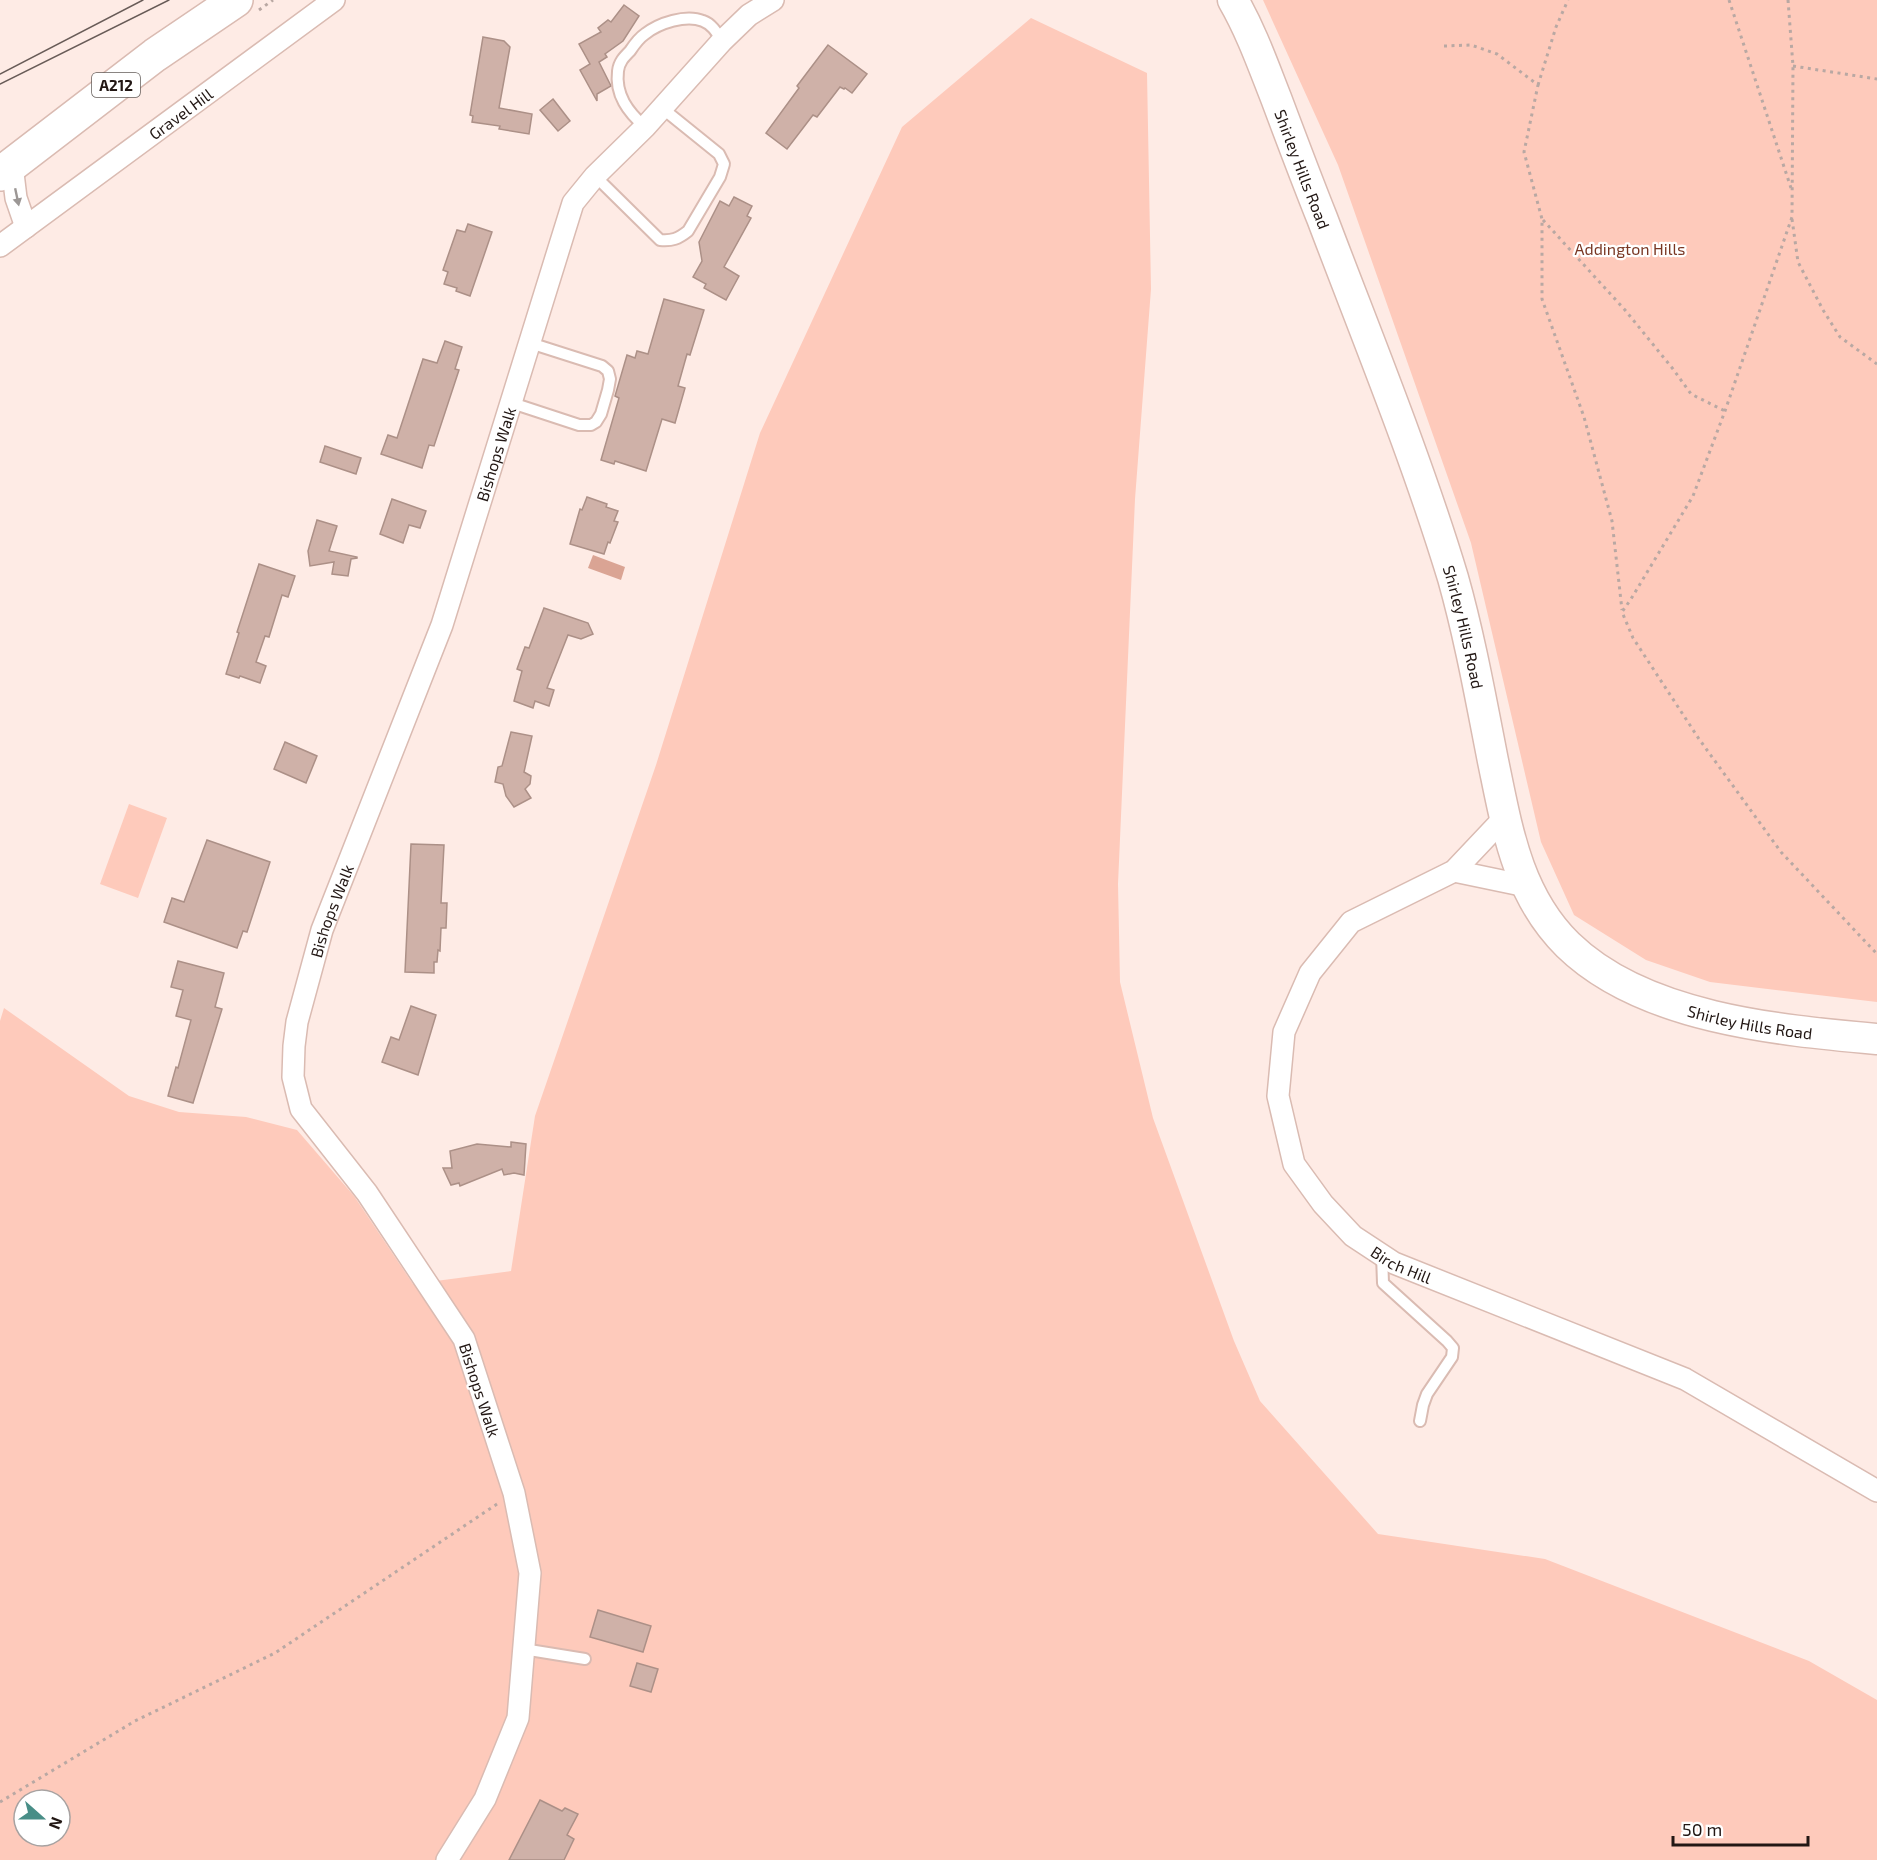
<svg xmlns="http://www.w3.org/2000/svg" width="1877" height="1860" font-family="'Exo 2',sans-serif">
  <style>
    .green { fill: #fecabb; fill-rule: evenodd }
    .water { fill: #daa494 }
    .building { fill: #cfb1a8; stroke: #ac9087; stroke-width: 1.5 }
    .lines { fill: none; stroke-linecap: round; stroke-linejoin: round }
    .lane-casing { stroke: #dabbb2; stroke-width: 14 }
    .street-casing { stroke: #dabbb2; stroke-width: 24 }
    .secondary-casing { stroke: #dabbb2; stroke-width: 33 }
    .primary-casing { stroke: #dabbb2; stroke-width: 36 }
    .path { stroke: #b9a8a3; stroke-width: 3; stroke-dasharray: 3 4.5; stroke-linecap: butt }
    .lane { stroke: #fff; stroke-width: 10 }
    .street { stroke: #fff; stroke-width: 21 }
    .secondary { stroke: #fff; stroke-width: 30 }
    .primary { stroke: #fff; stroke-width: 33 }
    .tram { stroke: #685b57; stroke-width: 1.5 }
    .oneway { fill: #9c9795 }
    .labels { text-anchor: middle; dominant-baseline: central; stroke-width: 4.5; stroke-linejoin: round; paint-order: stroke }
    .shield { fill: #fff; stroke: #645d5a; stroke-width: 1.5 }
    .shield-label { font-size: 15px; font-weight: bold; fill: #221714 }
    .street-label { font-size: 16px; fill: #221714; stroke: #fff }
    .park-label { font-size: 16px; fill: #793723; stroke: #fff }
  </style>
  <rect width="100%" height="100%" fill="#feebe5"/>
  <!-- green -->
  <g class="green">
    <polygon points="1263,0 1877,0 1877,1002 1710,982 1646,960 1574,915 1541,842 1471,543 1338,165"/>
    <path d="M 1031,18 L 1147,73 L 1151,289 L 1135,499 L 1118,884 L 1120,982 L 1153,1118 L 1234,1341 L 1260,1401 L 1378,1534 L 1545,1559 L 1809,1661 L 1877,1700 L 1877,1860 L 0,1860 L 0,1021 L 4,1008 L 129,1096 L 179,1112 L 246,1117 L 297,1130 L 354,1196 L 413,1284 L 511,1271 L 535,1116 L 656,765 L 760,433 L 902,127 ZM 24,1800 L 60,1800 L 60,1836 L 24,1836 Z"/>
    <polygon points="129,804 167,818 138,898 100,884"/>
  </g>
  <!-- water -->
  <polygon class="water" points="593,555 625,567 621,580 588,568"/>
  <!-- building -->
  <g class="building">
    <polygon points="624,5 639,16 623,41 605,54 607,57 599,62 611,86 597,94 597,101 580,70 590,64 579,44 601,32 598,28 608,20 611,22"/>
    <polygon points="483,37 504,41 510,47 499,108 532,114 529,134 499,129 500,126 472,122 473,116 470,115"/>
    <polygon points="828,45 867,74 852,93 845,88 844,89 840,87 817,117 813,115 787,149 766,133 799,88 797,86"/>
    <polygon points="553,99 570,121 558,131 540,110"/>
    <polygon points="734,197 752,206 747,216 751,218 724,267 739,276 726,300 704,288 706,284 693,277 702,261 699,242 720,201 729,206"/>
    <polygon points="468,224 492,232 470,296 456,291 457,288 444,284 448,272 443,270 457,230 465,232"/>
    <polygon points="664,299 704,310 690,355 687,354 678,386 685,388 675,423 662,419 646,471 615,461 614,464 601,460 619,398 615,396 627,355 635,358 637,351 648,354"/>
    <polygon points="445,341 462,347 455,369 459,370 434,446 429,445 422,468 381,454 388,435 397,438 423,359 437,363"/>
    <polygon points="325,446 361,458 356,474 320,462"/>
    <polygon points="587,497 607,504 606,507 618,511 614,521 618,522 610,543 608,542 604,554 570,544 580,509 582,510"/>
    <polygon points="392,499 426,511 420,528 409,525 403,543 380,534"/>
    <polygon points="317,520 337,526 329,551 357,557 357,558 351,559 348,576 332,574 334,562 310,566 308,551"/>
    <polygon points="259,564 295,576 288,597 282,595 269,637 265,636 256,662 266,666 260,683 240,676 239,678 226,674 239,633 237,632"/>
    <polygon points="544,608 588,623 593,634 581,639 568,635 547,688 554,690 549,706 535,701 533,708 514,701 522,671 517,669 525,647 529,648"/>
    <polygon points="511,732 532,736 524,772 531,776 530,784 525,789 531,798 514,807 506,796 503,784 495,782 498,767 502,766"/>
    <polygon points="285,742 317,756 306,783 274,769"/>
    <polygon points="207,840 270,862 247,932 243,931 237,948 164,922 172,898 184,902"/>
    <polygon points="411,844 444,845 441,903 447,903 446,928 441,928 440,951 438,950 437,962 434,962 434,973 405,972"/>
    <polygon points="178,961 224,973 215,1007 222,1009 193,1103 168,1096 176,1067 178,1068 191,1020 176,1016 183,990 171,987"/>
    <polygon points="411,1006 436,1015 418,1075 382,1062 391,1037 399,1040"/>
    <polygon points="511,1142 526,1144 524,1175 514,1173 504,1175 502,1169 460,1186 459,1183 451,1185 443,1168 452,1168 450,1151 477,1144 511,1147"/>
    <polygon points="598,1610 651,1626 643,1652 590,1637"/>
    <polygon points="637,1663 658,1669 651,1692 630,1686"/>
    <polygon points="540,1800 562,1811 565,1808 578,1814 567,1835 574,1839 564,1860 509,1860"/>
  </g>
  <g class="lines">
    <!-- lane casing -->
    <g class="lane-casing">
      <g id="lane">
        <path d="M 645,127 C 628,112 615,95 618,71 C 619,62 624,57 630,51 C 634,45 639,38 645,34 C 659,23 686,14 703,21 C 712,24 717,33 722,41"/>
        <path d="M 595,176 L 660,240 C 672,241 678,239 688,231 L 720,177 L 724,164 L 719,154 L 662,108"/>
        <polyline points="512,403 579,425 591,425 596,422 601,414 608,390 610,379 608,371 602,366 530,343"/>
        <polyline points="1382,1255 1383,1283 1447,1341 1453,1348 1452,1357 1427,1394 1423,1405 1420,1421"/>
        <polyline points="523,1649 585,1659"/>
      </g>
    </g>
    <!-- street casing -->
    <g class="street-casing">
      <g id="street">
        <polyline points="12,165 16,198 26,227"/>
        <path id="s1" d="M 0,246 L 334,0"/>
        <path id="s2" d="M 1505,817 L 1454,871 L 1351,922 L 1310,973 L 1284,1032 L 1278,1096 L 1294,1164 L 1323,1204 L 1353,1236 L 1394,1263 L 1685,1379 L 1877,1491"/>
        <polyline points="1454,871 1526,886"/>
        <path id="s3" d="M 447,1860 L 485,1799 L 518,1718 L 530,1573 L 514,1493 L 464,1339 L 367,1193 L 301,1109 L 293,1077 L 294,1046 L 297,1022 L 322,930 L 442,625 L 573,203 L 595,176 L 645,127 L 722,41 L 749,15 L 773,0"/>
      </g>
    </g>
    <!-- secondary casing -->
    <g class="secondary-casing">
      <g id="secondary">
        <path id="s4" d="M 1233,0 C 1251,31 1263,65 1276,98 C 1291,138 1306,178 1322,218 C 1367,337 1416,456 1453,578 C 1470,638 1481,700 1493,761 C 1507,828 1517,895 1568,945 C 1643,1018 1777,1030 1877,1039"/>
      </g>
    </g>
    <!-- primary casing -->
    <g class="primary-casing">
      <polyline id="primary" points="0,174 155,55 236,0"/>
    </g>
    <!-- path -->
    <g class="path">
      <polyline points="1729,0 1791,188"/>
      <polyline points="1788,0 1793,66 1792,217 1725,411 1693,496 1631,599 1622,612 1633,638 1699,739 1781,852 1877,954"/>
      <polyline points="259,10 273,0"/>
      <polyline points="1444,46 1471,45 1497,54 1538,85 1524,152 1542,219 1542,299 1584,417 1612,521 1622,610"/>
      <polyline points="1793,66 1877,79"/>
      <polyline points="1538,85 1556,27 1568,0"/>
      <polyline points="1792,219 1798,262 1823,310 1840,337 1877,364"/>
      <polyline points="1543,220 1625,310 1673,369 1691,394 1725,411"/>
      <polyline points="0,1802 135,1721 275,1653 497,1504"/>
    </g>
    <!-- lane -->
    <use href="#lane" class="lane"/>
    <!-- street -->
    <use href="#street" class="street"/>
    <!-- secondary -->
    <use href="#secondary" class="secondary"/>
    <!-- primary -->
    <use href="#primary" class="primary"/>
    <!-- tram -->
    <g class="tram">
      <polyline points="0,74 143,0"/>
      <polyline points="0,84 169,0"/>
    </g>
  </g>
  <!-- one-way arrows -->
  <defs><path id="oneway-solid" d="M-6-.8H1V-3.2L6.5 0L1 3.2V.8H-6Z" transform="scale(1.5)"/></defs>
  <use class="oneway" href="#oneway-solid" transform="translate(17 197) rotate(78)"/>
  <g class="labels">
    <!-- shield labels -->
    <rect class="shield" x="92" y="73" width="48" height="24" rx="4.5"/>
    <g class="shield-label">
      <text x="116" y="85">A212</text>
    </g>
    <!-- street labels -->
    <g class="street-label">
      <text stroke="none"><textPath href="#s1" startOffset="224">Gravel Hill</textPath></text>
      <text stroke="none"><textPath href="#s4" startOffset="183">Shirley Hills Road</textPath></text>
      <text stroke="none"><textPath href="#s3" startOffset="1521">Bishops Walk</textPath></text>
      <text stroke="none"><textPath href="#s4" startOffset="669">Shirley Hills Road</textPath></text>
      <text stroke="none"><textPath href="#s3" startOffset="1035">Bishops Walk</textPath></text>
      <text stroke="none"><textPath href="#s4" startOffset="1209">Shirley Hills Road</textPath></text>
      <text stroke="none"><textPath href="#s2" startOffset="603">Birch Hill</textPath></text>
      <text transform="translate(480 1390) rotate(72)">Bishops Walk</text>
    </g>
    <!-- park labels -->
    <g class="park-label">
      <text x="1630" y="248">Addington Hills</text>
    </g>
  </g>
  <!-- north arrow -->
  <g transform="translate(42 1818) rotate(111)"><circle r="28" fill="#ffffff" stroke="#a7a2a1" stroke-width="1.5"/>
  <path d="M0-4.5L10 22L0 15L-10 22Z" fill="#488e87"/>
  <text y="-9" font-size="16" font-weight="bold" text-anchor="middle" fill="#221714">N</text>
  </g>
  <!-- scale -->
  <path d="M1673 1836v9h135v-9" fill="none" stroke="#221714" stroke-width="3"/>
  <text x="1682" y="1836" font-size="18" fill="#221714" stroke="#ffffff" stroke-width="4.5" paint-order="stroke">50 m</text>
</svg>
